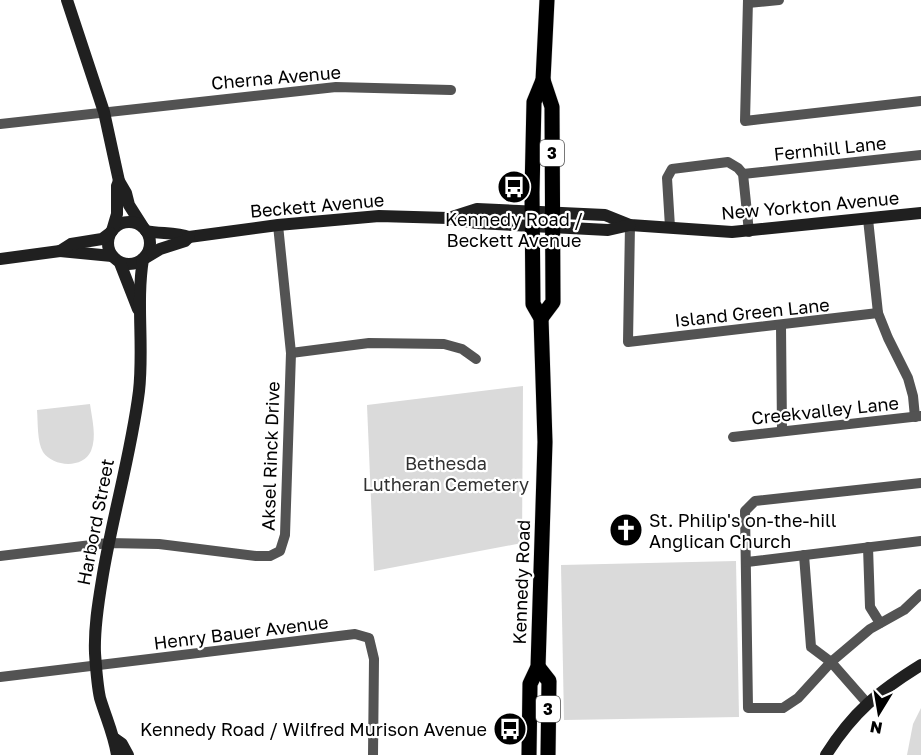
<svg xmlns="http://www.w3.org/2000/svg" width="921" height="755" font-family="'Golos Text',sans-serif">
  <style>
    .green { fill: #dadada }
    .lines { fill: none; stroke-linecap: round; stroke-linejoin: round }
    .primary-casing { stroke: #dbdbdb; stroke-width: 16 }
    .street { stroke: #535353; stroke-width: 10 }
    .secondary { stroke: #202020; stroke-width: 12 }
    .primary { stroke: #000; stroke-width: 15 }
    .labels { text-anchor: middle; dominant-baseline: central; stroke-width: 4.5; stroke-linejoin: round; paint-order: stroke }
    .shield { fill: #fff; stroke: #4c4c4c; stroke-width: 1.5 }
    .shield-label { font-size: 16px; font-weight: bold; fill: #000 }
    .street-label { font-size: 18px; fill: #000; stroke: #fff }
    .poi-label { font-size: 18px; fill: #000; stroke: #fff }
    .park-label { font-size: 18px; fill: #313131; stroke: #fff }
  </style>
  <rect width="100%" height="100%" fill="#fff"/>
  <!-- green -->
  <g class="green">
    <polygon points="523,386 522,543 374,571 367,405"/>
    <path d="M 90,404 C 92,419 97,437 91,451 C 83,469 53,467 43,452 C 37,442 38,422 37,410 Z"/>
    <polygon points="736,561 739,717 564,720 561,565"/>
    <polygon points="921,708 921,755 907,755 913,724"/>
  </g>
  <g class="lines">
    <!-- primary casing -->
    <g class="primary-casing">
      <g id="primary">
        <polyline points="541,318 553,302 552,107 543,80"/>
        <polyline points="538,667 549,681 548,755"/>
        <polyline points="529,755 530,684 538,667 545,442 541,318 533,304 532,192 534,102 543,80 547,0"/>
      </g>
    </g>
    <!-- street -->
    <g class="street">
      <polyline points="748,0 745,121 921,101"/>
      <polyline points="748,3 779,0"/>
      <polyline points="0,124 336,87 451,90"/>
      <polyline points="743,174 921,155"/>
      <polyline points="868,219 878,313 888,338 908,378 913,396 915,417"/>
      <polyline points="630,225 628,342 878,313"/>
      <polyline points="670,227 667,178 672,169 728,162 738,168 743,174 749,232"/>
      <polyline points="781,326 782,431"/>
      <polyline points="291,353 369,343 444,344 462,349 476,359"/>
      <polyline points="733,437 921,416"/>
      <polyline points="921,483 755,501 745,511 748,708 783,708 798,698 831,662 870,629 904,610 921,594"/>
      <polyline points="868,547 870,607 880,623"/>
      <polyline points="804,555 811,647 831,662 867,703"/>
      <polyline points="0,556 108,543 159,544 256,556 270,556 280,551 285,535 291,353 278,225"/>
      <polyline points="747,562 921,541"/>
      <polyline points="0,677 355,634 369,638 374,659 373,755"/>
    </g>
    <!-- secondary -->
    <g class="secondary">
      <polyline points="67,0 104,112 119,181 126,193 129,205 143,227"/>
      <polyline points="452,217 477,209 605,215 630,225 732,232 921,213"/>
      <circle cx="129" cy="243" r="21"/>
      <polyline points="112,231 117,214 117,186 119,181"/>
      <path d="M 146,231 C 160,234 176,232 189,237 L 278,225 L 379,216 L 448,218 L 477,223 L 608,230 L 630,225"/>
      <polyline points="60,251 112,256"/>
      <polyline points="145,258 160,249 185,241 189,237"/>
      <polyline points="0,259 60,251 71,244 102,239 110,233"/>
      <polyline points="120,263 138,309"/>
      <polyline points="115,739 122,744 128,755"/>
      <path d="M 117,755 C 114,735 106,718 100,698 C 97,684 96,667 95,653 C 94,629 98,604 102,580 C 112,517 131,455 139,391 C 144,347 136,303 143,259"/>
      <path d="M 826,755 C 853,712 879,691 921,665"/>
    </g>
    <!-- primary -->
    <use href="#primary" class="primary"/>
  </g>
  <!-- icons -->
  <defs>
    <g id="bus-disc" transform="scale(1.725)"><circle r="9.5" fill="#000" stroke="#fff"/><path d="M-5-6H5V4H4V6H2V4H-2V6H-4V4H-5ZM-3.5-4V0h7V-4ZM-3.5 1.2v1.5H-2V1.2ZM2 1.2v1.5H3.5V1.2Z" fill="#fff"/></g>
    <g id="church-disc" transform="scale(1.725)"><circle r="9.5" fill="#000" stroke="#fff"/><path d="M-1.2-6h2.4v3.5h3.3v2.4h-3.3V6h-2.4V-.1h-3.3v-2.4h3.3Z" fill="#fff"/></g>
  </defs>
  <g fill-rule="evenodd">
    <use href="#bus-disc" x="514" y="187"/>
    <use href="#church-disc" x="626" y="530"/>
    <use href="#bus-disc" x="510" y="729"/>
  </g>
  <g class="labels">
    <!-- shield labels -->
    <g class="shield">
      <rect x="540" y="140" width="24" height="26" rx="4.5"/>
      <rect x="536" y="696" width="24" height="26" rx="4.5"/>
    </g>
    <g class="shield-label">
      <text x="552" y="153">3</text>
      <text x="548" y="709">3</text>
    </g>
    <!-- street labels -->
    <g class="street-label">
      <text transform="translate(276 77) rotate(-5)">Cherna Avenue</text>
      <text transform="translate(830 148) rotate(-6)">Fernhill Lane</text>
      <text transform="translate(317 205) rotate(-5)">Beckett Avenue</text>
      <text transform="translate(810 205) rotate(-5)">New Yorkton Avenue</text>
      <text transform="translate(752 312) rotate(-6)">Island Green Lane</text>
      <text transform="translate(825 410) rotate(-6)">Creekvalley Lane</text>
      <text transform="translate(270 456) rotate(-88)">Aksel Rinck Drive</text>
      <text transform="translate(95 522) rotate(-79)">Harbord Street</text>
      <text transform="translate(521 582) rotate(-88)">Kennedy Road</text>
      <text transform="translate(241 632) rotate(-7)">Henry Bauer Avenue</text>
    </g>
    <!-- poi labels -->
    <g class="poi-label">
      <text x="514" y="219">Kennedy Road /<tspan x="514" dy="21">Beckett Avenue</tspan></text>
      <text x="649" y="520" text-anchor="start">St. Philip's on-the-hill<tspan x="649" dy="21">Anglican Church</tspan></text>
      <text x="487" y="729" text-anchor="end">Kennedy Road / Wilfred Murison Avenue</text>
    </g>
    <!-- park labels -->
    <g class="park-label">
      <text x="446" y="463">Bethesda<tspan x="446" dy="21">Lutheran Cemetery</tspan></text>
    </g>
  </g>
  <!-- north arrow -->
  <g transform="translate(879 713) rotate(191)" stroke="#ffffff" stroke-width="4.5" paint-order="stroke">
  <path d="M0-4.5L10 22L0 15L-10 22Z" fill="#000000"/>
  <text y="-9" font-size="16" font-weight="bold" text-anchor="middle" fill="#000000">N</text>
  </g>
</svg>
